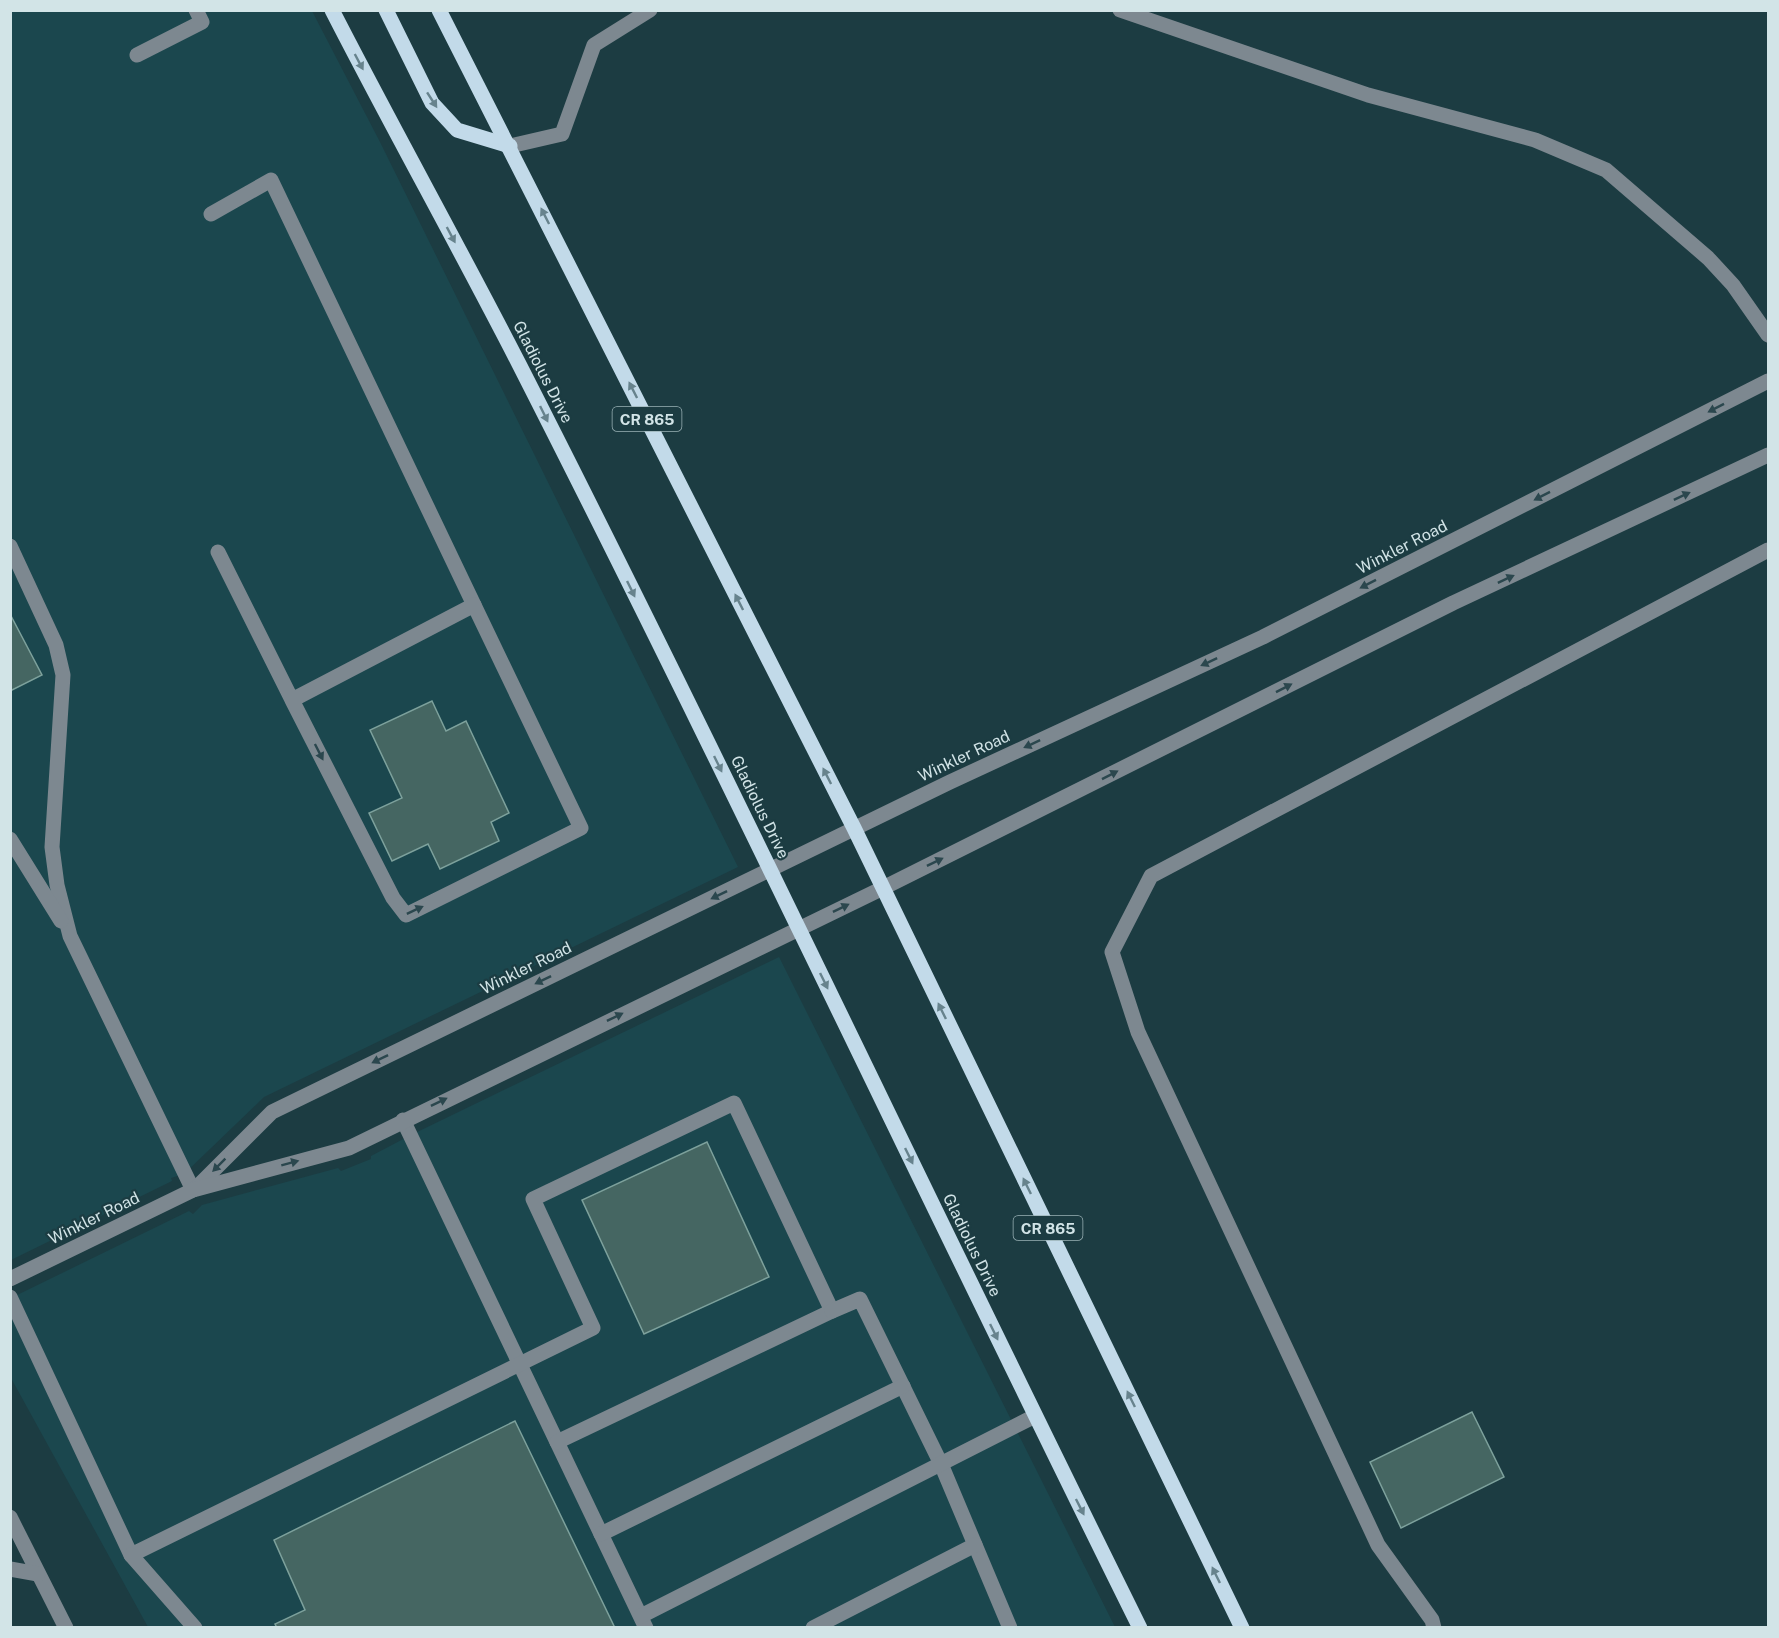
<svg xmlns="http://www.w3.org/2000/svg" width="1779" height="1638" font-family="'Public Sans',sans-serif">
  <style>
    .built { fill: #1b474e }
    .building { fill: #456662; stroke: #7da19c; stroke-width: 1.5 }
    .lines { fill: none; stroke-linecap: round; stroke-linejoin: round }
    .minor { stroke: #7d8890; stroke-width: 15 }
    .major { stroke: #c2dae9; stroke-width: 15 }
    .oneway { fill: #67838d }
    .oneway2 { fill: #2b474e }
    .labels { text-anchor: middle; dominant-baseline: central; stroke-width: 4.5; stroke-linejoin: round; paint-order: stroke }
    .shield { fill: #1c3c42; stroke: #9bb2b6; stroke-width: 1.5 }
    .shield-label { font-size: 15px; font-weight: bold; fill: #d2e4e7 }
    .street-label { font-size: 16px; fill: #d2e4e7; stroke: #1c3c42 }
  </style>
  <rect width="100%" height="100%" fill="#1c3c42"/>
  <!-- built -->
  <g class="built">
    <polygon points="11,11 312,11 380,142 738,867 264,1097 184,1174 171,1178 172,1181 11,1260"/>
    <polygon points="779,957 1115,1627 148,1627 11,1378 11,1298 189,1211 193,1214 202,1205 338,1168 341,1171 371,1159 371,1156 411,1135"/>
  </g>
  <!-- building -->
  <g class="building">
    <polygon points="10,614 42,675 10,691"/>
    <polygon points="432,701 446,731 466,721 509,813 491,822 499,841 440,869 428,844 392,861 369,813 402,798 370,730"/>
    <polygon points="707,1142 769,1277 644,1334 582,1200"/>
    <polygon points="1472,1412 1504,1477 1401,1528 1370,1462"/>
    <polygon points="515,1421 615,1628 277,1628 275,1624 305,1610 274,1540"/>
  </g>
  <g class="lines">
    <!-- minor -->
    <g class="minor">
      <polyline points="1120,10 1368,95 1535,140 1606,170 1708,258 1733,285 1768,335"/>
      <polyline points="137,55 202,22 196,10"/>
      <polyline points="510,146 562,134 594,45 650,10"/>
      <polyline points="211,214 271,180 474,605"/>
      <polyline points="10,546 56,645 63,675 52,847 57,885 70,936 193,1190"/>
      <polyline points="218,552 292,700 474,605 581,828 406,915 393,898 292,700"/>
      <polyline points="10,839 61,921"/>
      <polyline points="403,1120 646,1628"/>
      <polyline points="196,1188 272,1112 950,782 1263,637 1768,381"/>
      <polyline points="10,1279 193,1190 349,1148 883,888 1453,603 1768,455"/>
      <polyline points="10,1297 131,1555 593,1328 533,1199 734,1103 832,1311 557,1442"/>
      <polyline points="832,1311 860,1299 941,1464 1010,1628"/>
      <polyline points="10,1517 66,1628"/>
      <polyline points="601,1534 903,1386"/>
      <polyline points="131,1555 195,1628"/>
      <polyline points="10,1569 38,1574"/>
      <polyline points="641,1616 1035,1416"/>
      <polyline points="813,1628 975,1545"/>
      <polyline points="1434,1628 1432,1620 1378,1545 1138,1032 1112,952 1151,876 1768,550"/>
    </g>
    <!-- major -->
    <g class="major">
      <path d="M 332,10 C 393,129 458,245 519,364 C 732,782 931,1207 1140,1628"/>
      <polyline points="386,10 432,103 457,130 510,146"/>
      <polyline points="439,10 854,828 1242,1628"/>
    </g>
  </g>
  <!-- one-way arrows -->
  <defs><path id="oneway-solid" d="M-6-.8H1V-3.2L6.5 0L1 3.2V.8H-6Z" transform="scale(1.5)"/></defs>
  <g class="oneway">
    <use href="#oneway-solid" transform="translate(359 62) rotate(62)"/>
    <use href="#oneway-solid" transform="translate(432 100) rotate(57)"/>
    <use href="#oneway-solid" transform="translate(545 216) rotate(-117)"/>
    <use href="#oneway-solid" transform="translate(451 235) rotate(62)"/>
    <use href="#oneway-solid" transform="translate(633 390) rotate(-117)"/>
    <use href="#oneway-solid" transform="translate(544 414) rotate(64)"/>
    <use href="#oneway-solid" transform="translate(631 589) rotate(64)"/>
    <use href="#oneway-solid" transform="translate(739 602) rotate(-117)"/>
    <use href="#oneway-solid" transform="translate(718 764) rotate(64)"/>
    <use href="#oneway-solid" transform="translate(827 776) rotate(-117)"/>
    <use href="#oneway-solid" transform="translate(824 981) rotate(64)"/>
    <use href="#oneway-solid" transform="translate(942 1011) rotate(-116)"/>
    <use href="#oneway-solid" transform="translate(909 1156) rotate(64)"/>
    <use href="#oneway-solid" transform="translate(1027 1186) rotate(-116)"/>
    <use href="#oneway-solid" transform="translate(994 1332) rotate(64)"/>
    <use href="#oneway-solid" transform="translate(1131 1399) rotate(-116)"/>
    <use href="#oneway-solid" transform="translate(1080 1507) rotate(63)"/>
    <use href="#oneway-solid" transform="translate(1216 1575) rotate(-116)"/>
  </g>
  <g class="oneway2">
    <use href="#oneway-solid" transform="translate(1716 408) rotate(153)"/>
    <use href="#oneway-solid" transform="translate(1542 496) rotate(153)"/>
    <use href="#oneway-solid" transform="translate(1682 496) rotate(-25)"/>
    <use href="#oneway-solid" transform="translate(1506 579) rotate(-25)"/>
    <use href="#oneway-solid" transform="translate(1368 584) rotate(153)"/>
    <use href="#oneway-solid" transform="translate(1209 662) rotate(155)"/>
    <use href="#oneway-solid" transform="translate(1284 688) rotate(-27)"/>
    <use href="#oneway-solid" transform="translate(1032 744) rotate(155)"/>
    <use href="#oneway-solid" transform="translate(319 752) rotate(63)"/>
    <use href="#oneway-solid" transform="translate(1110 775) rotate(-27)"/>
    <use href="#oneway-solid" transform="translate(935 862) rotate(-26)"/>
    <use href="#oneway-solid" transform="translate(719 895) rotate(154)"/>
    <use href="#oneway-solid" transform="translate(841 908) rotate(-26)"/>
    <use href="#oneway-solid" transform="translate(415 910) rotate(-25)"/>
    <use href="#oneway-solid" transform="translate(543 980) rotate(154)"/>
    <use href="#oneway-solid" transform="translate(615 1017) rotate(-26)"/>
    <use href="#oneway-solid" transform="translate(380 1059) rotate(154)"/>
    <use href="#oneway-solid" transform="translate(439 1102) rotate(-26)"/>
    <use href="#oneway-solid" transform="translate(290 1163) rotate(-15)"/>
    <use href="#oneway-solid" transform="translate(219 1165) rotate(135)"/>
  </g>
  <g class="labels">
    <!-- shield labels -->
    <g class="shield">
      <rect x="612.5" y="407" width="69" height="24" rx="4.5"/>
      <rect x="1013.5" y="1216" width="69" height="24" rx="4.5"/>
    </g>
    <g class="shield-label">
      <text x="647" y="419">CR 865</text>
      <text x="1048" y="1228">CR 865</text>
    </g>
    <!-- street labels -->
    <g class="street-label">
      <text transform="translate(543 372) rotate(63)">Gladiolus Drive</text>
      <text transform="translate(1402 547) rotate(-27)">Winkler Road</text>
      <text transform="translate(964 756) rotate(-25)">Winkler Road</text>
      <text transform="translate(760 807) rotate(64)">Gladiolus Drive</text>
      <text transform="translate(526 968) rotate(-26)">Winkler Road</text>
      <text transform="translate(94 1218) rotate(-26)">Winkler Road</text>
      <text transform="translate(972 1245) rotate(64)">Gladiolus Drive</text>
    </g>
  </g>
  <!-- border -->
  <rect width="1779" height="1638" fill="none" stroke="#d2e4e7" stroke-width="24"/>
</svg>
